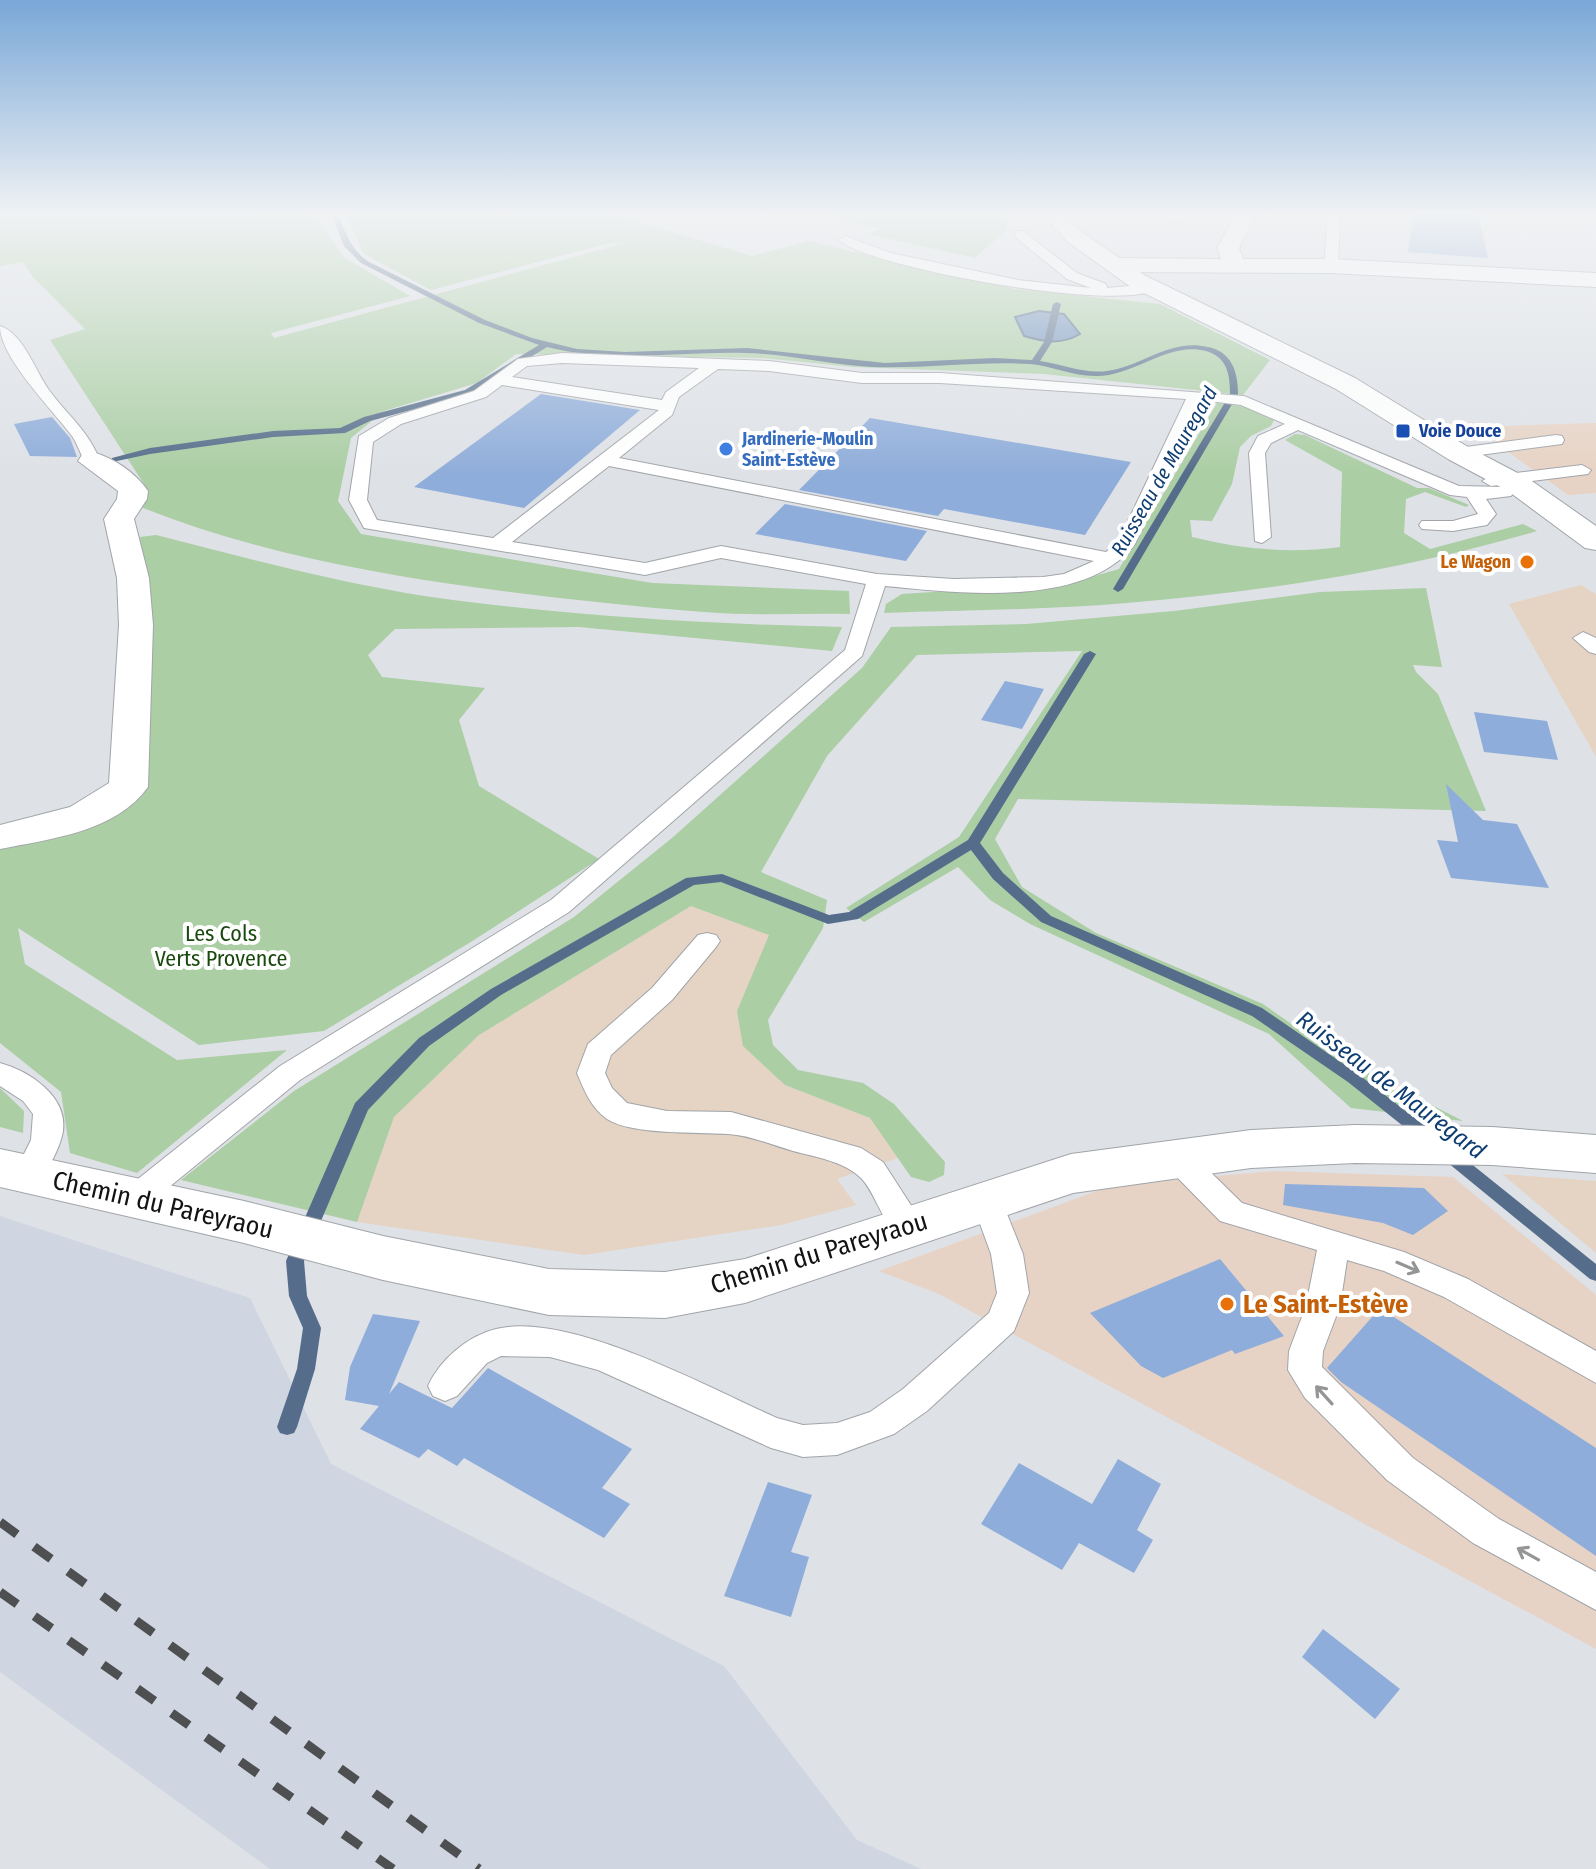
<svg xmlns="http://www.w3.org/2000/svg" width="1596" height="1869" font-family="'Fira Sans Condensed',sans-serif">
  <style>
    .commercial { fill: #e7d3c5 }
    .industrial { fill: #e5d4c3 }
    .built { fill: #cfd6e1 }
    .green { fill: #abcea4 }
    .water { fill: #7293bd; stroke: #556d8a; stroke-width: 2 }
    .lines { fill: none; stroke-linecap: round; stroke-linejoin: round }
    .stream { fill: #556d8a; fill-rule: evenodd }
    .building { fill: #8fadda }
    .service-casing { stroke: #a1a4a9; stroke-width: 2 }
    .minor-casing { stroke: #a1a4a9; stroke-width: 2 }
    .tertiary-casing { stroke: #a1a4a9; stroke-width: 2 }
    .secondary-casing { stroke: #a1a4a9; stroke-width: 2 }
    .service { fill: #fff; fill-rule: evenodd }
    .minor { fill: #fff; fill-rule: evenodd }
    .tertiary { fill: #fff; fill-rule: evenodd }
    .secondary { fill: #fff; fill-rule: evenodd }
    .rail { stroke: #4d4f51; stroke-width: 9; stroke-dasharray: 21 21; stroke-linecap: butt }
    .oneway { stroke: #949595 }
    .transit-dot { fill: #1a4fb4; stroke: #fff; stroke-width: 3 }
    .shop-dot { fill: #3f7fe0; stroke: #fff; stroke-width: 3 }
    .food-dot { fill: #e8710a; stroke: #fff; stroke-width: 3 }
    .labels { text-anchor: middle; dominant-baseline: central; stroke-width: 8; stroke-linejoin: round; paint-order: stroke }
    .far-transit-label { font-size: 18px; font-weight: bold; fill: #164399; stroke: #fff; text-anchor: start }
    .far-shop-label { font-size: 18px; font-weight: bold; fill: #366cbe; stroke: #fff; text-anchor: start }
    .far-food-label { font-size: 18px; font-weight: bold; fill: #c56008; stroke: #fff; text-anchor: end }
    .far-water-label { font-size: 20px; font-style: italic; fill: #0e3d72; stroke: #fff }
    .park-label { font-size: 22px; fill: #18490d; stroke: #fff }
    .water-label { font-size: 24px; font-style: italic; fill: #0e3d72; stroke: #fff }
    .near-street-label { font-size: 26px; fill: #121314; stroke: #fff }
    .near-food-label { font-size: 26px; font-weight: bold; fill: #c56008; stroke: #fff; text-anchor: start }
  </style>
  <rect width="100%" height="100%" fill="#dee1e6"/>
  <!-- commercial -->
  <g class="commercial">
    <polygon points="1467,422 1503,426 1596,423 1596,493 1568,495"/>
    <polygon points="1275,1171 1453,1177 1596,1295 1596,1649 939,1294 879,1271 1113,1185"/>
  </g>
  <!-- industrial -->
  <g class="industrial">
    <polygon points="1581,585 1596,594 1596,757 1509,604"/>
    <polygon points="691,906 770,935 737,1011 785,1085 870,1118 898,1158 837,1179 856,1205 781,1225 584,1255 357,1222 394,1117 479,1035"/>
    <polygon points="1502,1174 1596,1181 1596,1253"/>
  </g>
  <!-- built -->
  <polygon class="built" points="0,1216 250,1298 331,1464 724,1666 857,1840 921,1869 270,1869 0,1672"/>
  <!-- green -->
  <g class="green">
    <path d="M 0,213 L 316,215 L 343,257 L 410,296 L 271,333 L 274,338 L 629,242 L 610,243 L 431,290 L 364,254 L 345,213 L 608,213 L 752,256 L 808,241 L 1015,289 L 1160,304 L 1270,360 L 1243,395 L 1044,374 L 853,367 L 761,358 L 516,354 L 477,383 L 384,411 L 351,438 L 338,501 L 361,534 L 652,583 L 849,591 L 850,614 C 802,613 753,616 704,612 C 629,606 555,598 480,588 C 363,572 248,550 138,506 L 146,487 L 50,340 L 85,329 L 34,278 L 23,262 L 0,266 Z"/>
    <polygon points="823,213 1007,213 1007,229 975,258 868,234 881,229"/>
    <path d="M 1217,403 C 1235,406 1261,405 1274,420 L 1271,426 L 1251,436 L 1240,447 L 1232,484 L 1212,521 L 1190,520 L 1192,537 C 1242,549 1288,554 1340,547 L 1342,472 L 1285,440 L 1295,434 L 1305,435 L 1417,488 L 1429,488 L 1469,505 L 1466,507 L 1425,492 L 1406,499 L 1404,533 L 1430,549 L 1523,524 L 1537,531 C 1404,570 1264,592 1126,603 C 1046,610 964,610 884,613 L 886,604 L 902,594 L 1070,583 L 1119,569 Z"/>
    <path d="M 156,535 C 254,560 353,587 453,600 C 583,617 712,624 842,627 L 832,651 L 579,627 L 395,629 L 368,655 L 382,677 L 485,688 L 459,720 L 479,786 L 599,859 L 474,940 L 324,1031 L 199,1045 L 18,928 L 25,964 L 177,1060 L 287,1050 L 137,1173 L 70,1153 L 61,1092 L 0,1043 L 0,841 L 113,812 L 151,621 L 140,537 Z"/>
    <polygon points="1426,588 1442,667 1413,665 1416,672 1438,694 1486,811 1018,799 995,839 1022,887 1096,933 1263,1004 1341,1059 1463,1121 1351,1108 1269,1034 1030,924 990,900 958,867 864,922 846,908 959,837 1082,651 917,655 827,756 761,872 827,900 823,928 768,1020 773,1045 798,1070 863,1083 894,1104 945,1162 944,1175 929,1182 911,1177 870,1118 785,1085 743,1046 737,1011 769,935 691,906 479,1035 394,1117 357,1222 181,1180 294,1091 574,917 672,838 862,668 891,627 1026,624 1174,611 1320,592"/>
    <polygon points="0,1088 24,1111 23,1133 0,1127"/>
  </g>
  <!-- water -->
  <path class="water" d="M 1039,311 L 1064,314 L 1080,334 C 1062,345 1044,342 1024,336 L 1015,317 Z"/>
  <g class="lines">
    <!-- stream -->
    <g class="stream">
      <path d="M 331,213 L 337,213 C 347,233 350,251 371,263 L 485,320 L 532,338 L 577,349 L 625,352 L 747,348 L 885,363 L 994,358 L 1032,360 L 1044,342 L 1053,304 L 1057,302 L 1061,304 L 1052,342 L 1040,361 C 1062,364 1084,374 1107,371 C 1143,366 1170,338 1208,347 C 1232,352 1238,372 1238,394 L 1123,589 L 1118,592 L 1113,589 L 1230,394 C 1230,374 1227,357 1206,351 C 1167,341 1134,377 1095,376 C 1073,376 1052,366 1030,364 C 977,361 925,369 872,367 C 830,365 789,354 746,353 C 680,351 612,364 547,347 L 471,394 L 370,421 L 345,433 L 273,437 L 150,454 L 112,462 L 112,458 L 150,448 L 273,431 L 340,428 L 364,417 L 465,390 L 539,345 L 479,323 L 361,263 L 344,246 Z"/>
      <polygon points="1090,651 1096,654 980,843 1003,873 1051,916 1262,1008 1358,1074 1435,1134 1437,1138 1435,1142 1423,1142 1348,1082 1252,1016 1041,922 993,879 971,850 858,919 828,924 721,882 694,885 501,995 429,1046 368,1110 304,1261 307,1296 321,1328 315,1369 297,1427 294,1433 287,1435 280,1433 277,1427 297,1369 303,1328 289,1296 286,1261 355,1103 419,1038 491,989 686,878 722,874 829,915 849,912 968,840 1084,654"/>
      <polygon points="1448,1148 1454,1150 1596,1264 1596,1281 1590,1279 1442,1158 1440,1154 1442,1150"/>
    </g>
  </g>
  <!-- building -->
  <g class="building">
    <polygon points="1414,213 1478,213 1488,258 1408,252"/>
    <polygon points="541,394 640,410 524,508 414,487"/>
    <polygon points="52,417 70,438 77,457 30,456 14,424"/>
    <polygon points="870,418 1131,462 1085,535 944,509 938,516 799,490"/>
    <polygon points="785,504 927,531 906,561 755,534"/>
    <polygon points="1005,681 1044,689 1022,729 981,720"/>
    <polygon points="1474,712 1547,721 1558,760 1484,752"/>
    <polygon points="1446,784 1483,820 1517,824 1549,888 1451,878 1437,840 1458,842"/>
    <polygon points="1285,1184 1424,1188 1448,1211 1413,1235 1383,1223 1283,1205"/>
    <polygon points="1220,1259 1284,1336 1235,1354 1232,1350 1163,1378 1141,1366 1090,1313"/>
    <polygon points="1380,1308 1596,1448 1596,1556 1341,1382 1327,1368"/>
    <polygon points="373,1314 420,1321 389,1394 399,1382 452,1408 488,1368 632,1449 602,1488 630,1504 604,1538 464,1458 457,1466 428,1449 419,1458 360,1429 379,1406 345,1400 350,1367"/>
    <polygon points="1118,1459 1161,1484 1137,1530 1153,1540 1134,1573 1079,1543 1062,1570 981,1524 1019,1463 1092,1504"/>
    <polygon points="768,1482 812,1495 791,1552 809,1557 791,1617 724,1596"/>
    <polygon points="1323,1629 1400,1689 1375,1719 1302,1657"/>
  </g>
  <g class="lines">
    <!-- service casing -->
    <g class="service-casing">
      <g id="service">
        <polygon points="1328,213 1340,213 1338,266 1331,270 1324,266"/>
        <path d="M 1015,231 L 1023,231 L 1077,273 L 1106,284 L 1107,288 L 1151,284 L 1158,288 C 1125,314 869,268 839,240 L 845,236 L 891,253 L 1018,280 L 1091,288 L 1067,279 L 1015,237 Z"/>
        <path d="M 0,326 C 24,334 35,371 49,390 C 67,415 89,431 100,461 L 98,465 L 86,465 C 81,455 78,445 72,436 C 53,410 0,358 0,326 Z"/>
        <path d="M 562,353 L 769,361 L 862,373 L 940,373 L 1244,396 L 1459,486 L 1505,487 L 1514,492 L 1511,496 L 1486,499 L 1496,514 L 1487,525 L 1453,531 L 1422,529 L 1419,525 L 1422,521 L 1453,521 L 1478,514 L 1467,497 L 1450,495 L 1298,430 L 1271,443 L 1265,453 L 1271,537 L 1262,543 L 1255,541 L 1249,453 L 1258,436 L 1285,424 L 1241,405 L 1201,400 L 1135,544 C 1086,609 958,593 885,586 L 862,656 L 569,912 L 300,1080 L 146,1206 L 135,1210 L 124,1206 L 119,1198 L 124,1190 L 280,1066 L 551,900 L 845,650 L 866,584 L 721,558 L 645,575 L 364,528 L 349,500 L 359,436 L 389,418 L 474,391 L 518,359 ZM 562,363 L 699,368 L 666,392 L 662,400 L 512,377 L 527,366 ZM 718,369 L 769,371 L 862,383 L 940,383 L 1186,399 L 1118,542 L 1106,552 L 619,458 L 672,415 L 679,397 ZM 502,385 L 659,410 L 493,538 L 377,520 L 367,500 L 373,442 L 401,424 L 486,397 ZM 609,466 L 1094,561 L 1064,574 L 1043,577 L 954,579 L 877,574 L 721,546 L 645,563 L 512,542 Z"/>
        <polygon points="1556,435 1562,436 1564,440 1562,444 1458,458 1450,453 1458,448"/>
        <polygon points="1582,465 1591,470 1588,474 1491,486 1482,481 1491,476"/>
        <polygon points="1583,632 1596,638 1596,654 1589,652 1573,638"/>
        <path d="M 707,933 L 716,935 L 720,941 L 716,947 L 672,1000 L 611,1055 L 605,1073 L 612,1088 L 627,1103 L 667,1111 L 731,1112 L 861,1148 L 883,1162 L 925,1227 L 920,1236 C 886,1247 880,1197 861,1178 C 844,1161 815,1157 793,1151 C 772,1145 749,1135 728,1134 C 698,1132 631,1135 607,1119 C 591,1108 584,1090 577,1073 L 588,1044 L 652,988 L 698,935 Z"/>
        <path d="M 0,1063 C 29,1071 68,1096 63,1131 C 60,1149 49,1166 40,1182 L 29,1186 L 18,1182 L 14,1174 L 31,1140 L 33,1114 L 23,1101 L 0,1086 Z"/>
        <polygon points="1178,1148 1189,1151 1242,1203 1404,1252 1468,1279 1596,1351 1596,1383 1444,1297 1384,1271 1347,1260 1340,1306 1323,1351 1322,1367 1413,1458 1499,1519 1596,1572 1596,1610 1473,1543 1387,1480 1305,1398 1288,1370 1289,1351 1306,1306 1317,1250 1220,1221 1167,1167 1163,1159 1167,1151"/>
        <path d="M 988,1190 L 999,1194 L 1023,1254 L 1029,1293 L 1014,1331 L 927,1411 L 894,1434 L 837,1455 L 803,1457 L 771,1448 L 598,1370 L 550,1357 L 501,1356 L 487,1363 L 457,1396 L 445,1401 L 433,1396 L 428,1386 C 440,1360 467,1336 496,1329 C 569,1311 709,1388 777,1418 L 803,1425 L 837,1423 L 870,1412 L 903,1389 L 989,1313 L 997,1293 L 991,1254 L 972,1202 L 977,1194 Z"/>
      </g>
    </g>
    <!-- minor casing -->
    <g class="minor-casing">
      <g id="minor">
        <polygon points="1160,213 1192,213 1193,215 1183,221 1163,217"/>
        <polygon points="1236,213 1256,213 1239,248 1243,259 1331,259 1596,273 1596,287 1331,273 1112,272 1101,265 1112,258 1221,259 1217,248"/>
        <path d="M 92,452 C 114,458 135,472 148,491 L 147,499 L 134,519 L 149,578 L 153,625 L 148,787 C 116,832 50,839 0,849 L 0,825 L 70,807 L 109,783 L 119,625 L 117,578 L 104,519 L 117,499 L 118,491 L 78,461 L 82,455 Z"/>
      </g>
    </g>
    <!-- tertiary casing -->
    <g class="tertiary-casing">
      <polygon id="tertiary" points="1355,1125 1492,1127 1596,1135 1596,1173 1492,1165 1355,1163 1251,1168 1073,1193 745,1303 665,1318 549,1315 383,1280 244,1243 0,1187 0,1149 244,1201 383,1236 549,1269 665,1272 745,1259 1071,1154 1251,1130"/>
    </g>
    <!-- secondary casing -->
    <g class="secondary-casing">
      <polygon id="secondary" points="1041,213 1063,213 1083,233 1144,275 1355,378 1468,447 1529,479 1596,526 1596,550 1585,548 1508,491 1448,459 1336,389 1128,285 1068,242"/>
    </g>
    <!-- service -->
    <use href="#service" class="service"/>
    <!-- minor -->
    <use href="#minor" class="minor"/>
    <!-- tertiary -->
    <use href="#tertiary" class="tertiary"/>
    <!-- secondary -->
    <use href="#secondary" class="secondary"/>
    <!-- rail -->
    <g class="rail">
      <polyline points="0,1522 479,1869"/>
      <polyline points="0,1592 393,1869"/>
    </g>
  </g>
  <!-- one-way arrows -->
  <defs><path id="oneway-shaft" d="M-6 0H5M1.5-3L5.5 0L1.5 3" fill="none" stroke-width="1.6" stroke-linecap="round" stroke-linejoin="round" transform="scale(2)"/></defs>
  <g class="oneway">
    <use href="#oneway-shaft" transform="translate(1408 1267) rotate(23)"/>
    <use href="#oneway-shaft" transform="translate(1324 1395) rotate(-132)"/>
    <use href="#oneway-shaft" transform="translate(1528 1554) rotate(-151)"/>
  </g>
  <!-- sky -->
  <linearGradient id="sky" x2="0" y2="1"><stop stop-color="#79a7d7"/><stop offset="0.45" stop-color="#f0f2f4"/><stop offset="1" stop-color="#f0f2f4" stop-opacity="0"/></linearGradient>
  <rect width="1596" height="475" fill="url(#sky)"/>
  <!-- markers -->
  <rect class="transit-dot" x="1395" y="423" width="16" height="16" rx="4"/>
  <circle class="shop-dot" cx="726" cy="449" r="8"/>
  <g class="food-dot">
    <circle cx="1527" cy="562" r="8"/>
    <circle cx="1227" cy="1304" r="8"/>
  </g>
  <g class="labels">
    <!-- far-transit labels -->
    <g class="far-transit-label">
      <text x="1419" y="431">Voie Douce</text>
    </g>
    <!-- far-shop labels -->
    <g class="far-shop-label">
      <text x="742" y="439">Jardinerie-Moulin<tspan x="742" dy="21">Saint-Estève</tspan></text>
    </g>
    <!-- far-food labels -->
    <g class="far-food-label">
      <text x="1511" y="562">Le Wagon</text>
    </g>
    <!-- far-water labels -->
    <g class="far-water-label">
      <text transform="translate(1164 471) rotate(-60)">Ruisseau de Mauregard</text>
    </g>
    <!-- park labels -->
    <g class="park-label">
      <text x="221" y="933">Les Cols<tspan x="221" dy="25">Verts Provence</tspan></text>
    </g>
    <!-- water labels -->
    <g class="water-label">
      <text transform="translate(1391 1085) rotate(37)">Ruisseau de Mauregard</text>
    </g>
    <!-- near-street labels -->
    <g class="near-street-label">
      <text transform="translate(163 1205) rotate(13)">Chemin du Pareyraou</text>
      <text transform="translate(819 1253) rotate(-17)">Chemin du Pareyraou</text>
    </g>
    <!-- near-food labels -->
    <g class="near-food-label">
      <text x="1243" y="1304">Le Saint-Estève</text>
    </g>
  </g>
</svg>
